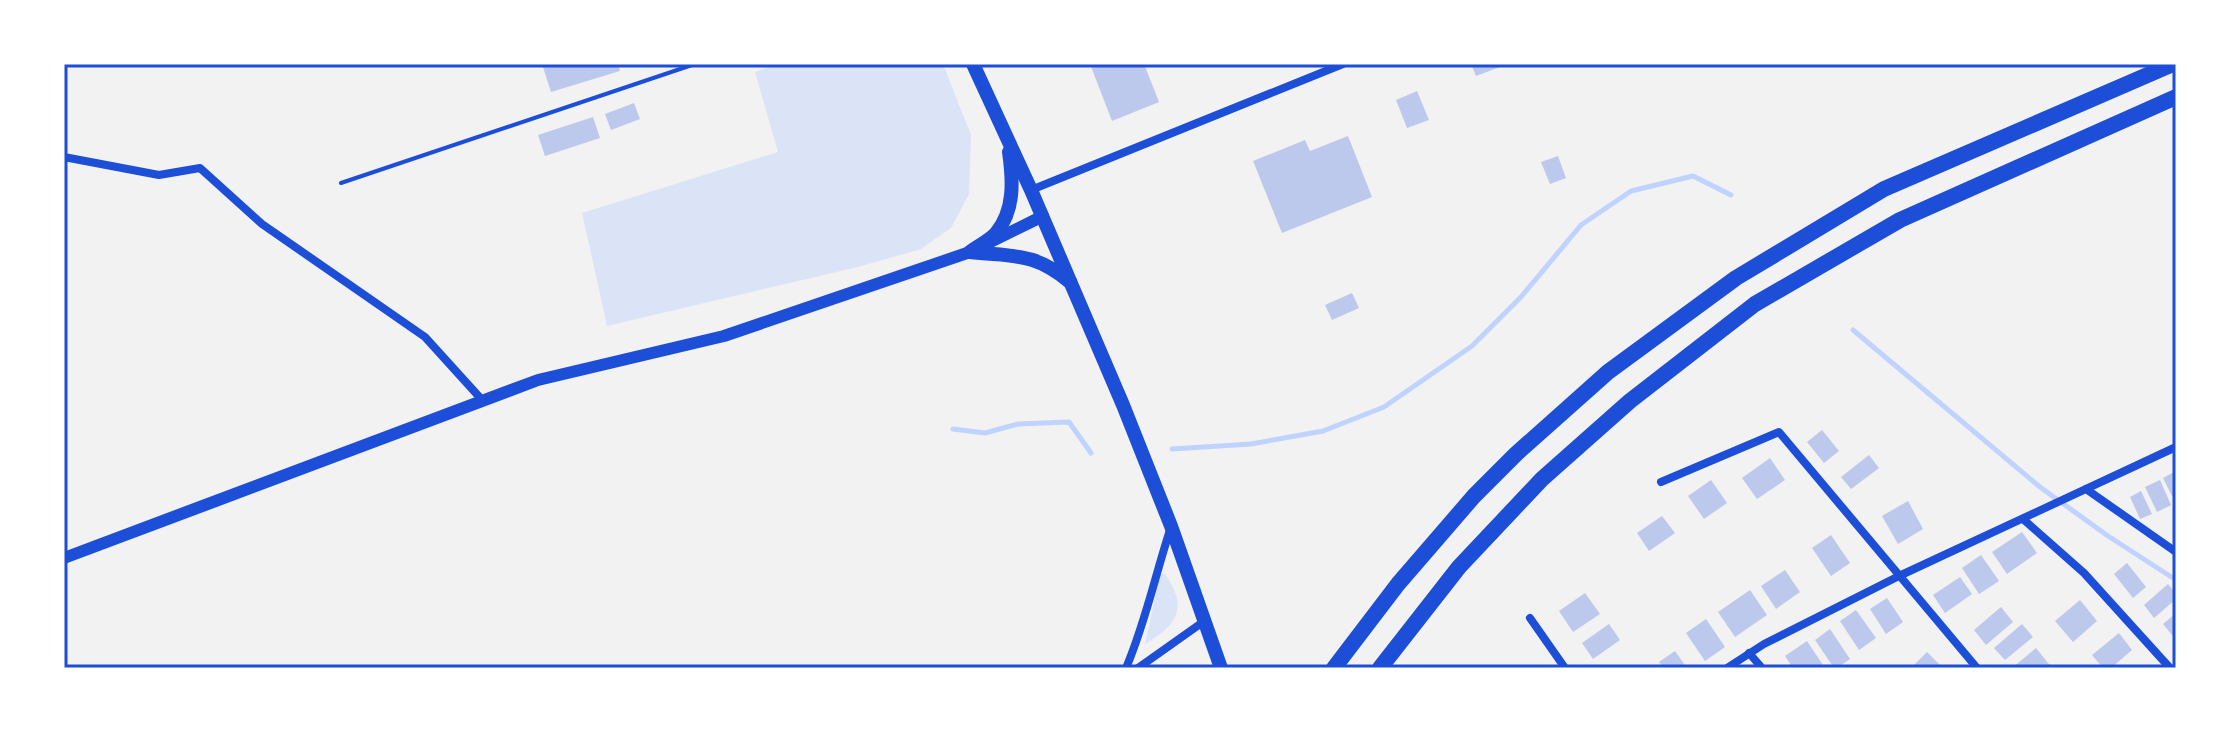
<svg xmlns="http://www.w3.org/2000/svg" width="2240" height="732" font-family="Raleway,sans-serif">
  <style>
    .green { fill: #dbe4f7 }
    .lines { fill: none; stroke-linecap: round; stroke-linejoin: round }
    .stream { stroke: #bfd3fe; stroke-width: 5 }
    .building { fill: #bdc9ec }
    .service { stroke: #1d4ed8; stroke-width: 4 }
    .minor { stroke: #1d4ed8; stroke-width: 8 }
    .secondary { stroke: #1d4ed8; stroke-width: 12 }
    .primary { stroke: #1d4ed8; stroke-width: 14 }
    .motorway { stroke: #1d4ed8; stroke-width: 16 }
    .neatline { fill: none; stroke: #1d4ed8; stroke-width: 3 }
  </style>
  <rect width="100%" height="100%" fill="#f2f2f2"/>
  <!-- green -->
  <g class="green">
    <polygon points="776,64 943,64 971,135 969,194 951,228 921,249 858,267 607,326 582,213 778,152 755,72"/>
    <path d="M 1160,574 L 1165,574 C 1189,608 1177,625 1145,644 Z"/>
  </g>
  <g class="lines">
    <!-- stream -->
    <g class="stream">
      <polyline points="1853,330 2040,487 2108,536 2176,580"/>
      <polyline points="953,429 985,433 1018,424 1069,422 1091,453"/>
      <polyline points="1172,449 1251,444 1323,431 1384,407 1472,346 1521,297 1581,225 1631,191 1693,176 1731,195"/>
    </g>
  </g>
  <!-- building -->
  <g class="building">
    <polygon points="542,64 618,64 620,71 551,92"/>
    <polygon points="1090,64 1144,64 1159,102 1112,121"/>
    <polygon points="1471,64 1499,64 1500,67 1476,76"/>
    <polygon points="1417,91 1429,120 1407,128 1396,100"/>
    <polygon points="634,103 640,119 611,130 605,114"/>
    <polygon points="593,117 600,138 545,156 538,135"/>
    <polygon points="1348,136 1372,197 1282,233 1253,161 1305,140 1310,151"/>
    <polygon points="1558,156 1566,178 1550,184 1541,162"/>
    <polygon points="1352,293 1359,308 1332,320 1325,305"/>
    <polygon points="1822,430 1839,451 1824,463 1807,442"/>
    <polygon points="1869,455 1879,468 1851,489 1841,477"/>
    <polygon points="1770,458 1785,480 1757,499 1742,478"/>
    <polygon points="2176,471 2176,494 2172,496 2163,478"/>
    <polygon points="1711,480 1727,503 1704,519 1688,496"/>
    <polygon points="2160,480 2171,505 2157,512 2145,487"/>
    <polygon points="2141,491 2152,514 2140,519 2130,497"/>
    <polygon points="1908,501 1923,529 1898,544 1882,516"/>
    <polygon points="1662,516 1675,533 1649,551 1637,533"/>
    <polygon points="2022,532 2037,553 2007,574 1992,552"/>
    <polygon points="1831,535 1850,563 1831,576 1812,548"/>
    <polygon points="1981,555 1999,581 1979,594 1962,568"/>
    <polygon points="2127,563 2146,587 2133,598 2114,574"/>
    <polygon points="1785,570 1800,592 1776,609 1761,586"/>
    <polygon points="1960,577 1972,594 1945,613 1933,595"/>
    <polygon points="2168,584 2176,594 2176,599 2154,618 2144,605"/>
    <polygon points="1750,590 1767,615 1735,637 1718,612"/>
    <polygon points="1585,593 1600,614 1573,632 1559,611"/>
    <polygon points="1887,598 1903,622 1886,634 1870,609"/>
    <polygon points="2080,600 2097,621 2073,642 2055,621"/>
    <polygon points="2001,607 2013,622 1986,645 1974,630"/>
    <polygon points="1856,610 1876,638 1859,650 1840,621"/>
    <polygon points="2176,613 2176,640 2163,624"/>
    <polygon points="1706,619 1725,647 1705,661 1686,633"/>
    <polygon points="1609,624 1620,640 1593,659 1582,643"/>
    <polygon points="2022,624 2033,637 2005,660 1994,648"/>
    <polygon points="1830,629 1850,659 1837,668 1834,668 1815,640"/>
    <polygon points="2119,633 2132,650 2111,668 2103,668 2092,655"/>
    <polygon points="1807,641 1825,668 1793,668 1785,656"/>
    <polygon points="2036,648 2052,668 2012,668"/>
    <polygon points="1675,651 1687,668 1664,668 1659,662"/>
    <polygon points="1927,652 1943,668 1911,668"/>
  </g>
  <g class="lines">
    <!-- service -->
    <polyline class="service" points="341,183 695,64"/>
    <!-- minor -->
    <g class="minor">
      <polyline points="64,157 159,175 200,168 262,224 425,337 483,401"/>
      <polyline points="1031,190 1343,64"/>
      <polyline points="1661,482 1779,432 1977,668"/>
      <polyline points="2086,489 2176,552"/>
      <polyline points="2023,519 2084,573 2170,668"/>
      <polyline points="1530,618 1565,668"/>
      <polyline points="1749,653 1762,668"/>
      <path d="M 1126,668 C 1145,624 1155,576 1170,530"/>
      <polyline points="1138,668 1203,622"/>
      <polyline points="1727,668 1764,644 1899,576 2176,447"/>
    </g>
    <!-- secondary -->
    <polyline class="secondary" points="64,558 538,380 724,336 970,252 1043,216"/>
    <!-- primary -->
    <g class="primary">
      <polyline points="973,64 1031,190 1123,405 1171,526 1221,668"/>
      <path d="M 970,252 C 978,246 990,240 996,233 C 1015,210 1013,180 1009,152"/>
      <path d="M 970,252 C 1015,257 1034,252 1070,282"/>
    </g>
    <!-- motorway -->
    <g class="motorway">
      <polyline points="1334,668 1398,584 1474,496 1516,454 1608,372 1736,278 1884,189 2173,64"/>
      <polyline points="1380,668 1459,567 1542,479 1630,401 1755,304 1900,220 2176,97"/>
    </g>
  </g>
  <!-- border -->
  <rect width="2240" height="732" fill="none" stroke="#ffffff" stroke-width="132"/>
  <rect x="66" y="66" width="2108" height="600" class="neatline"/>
</svg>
